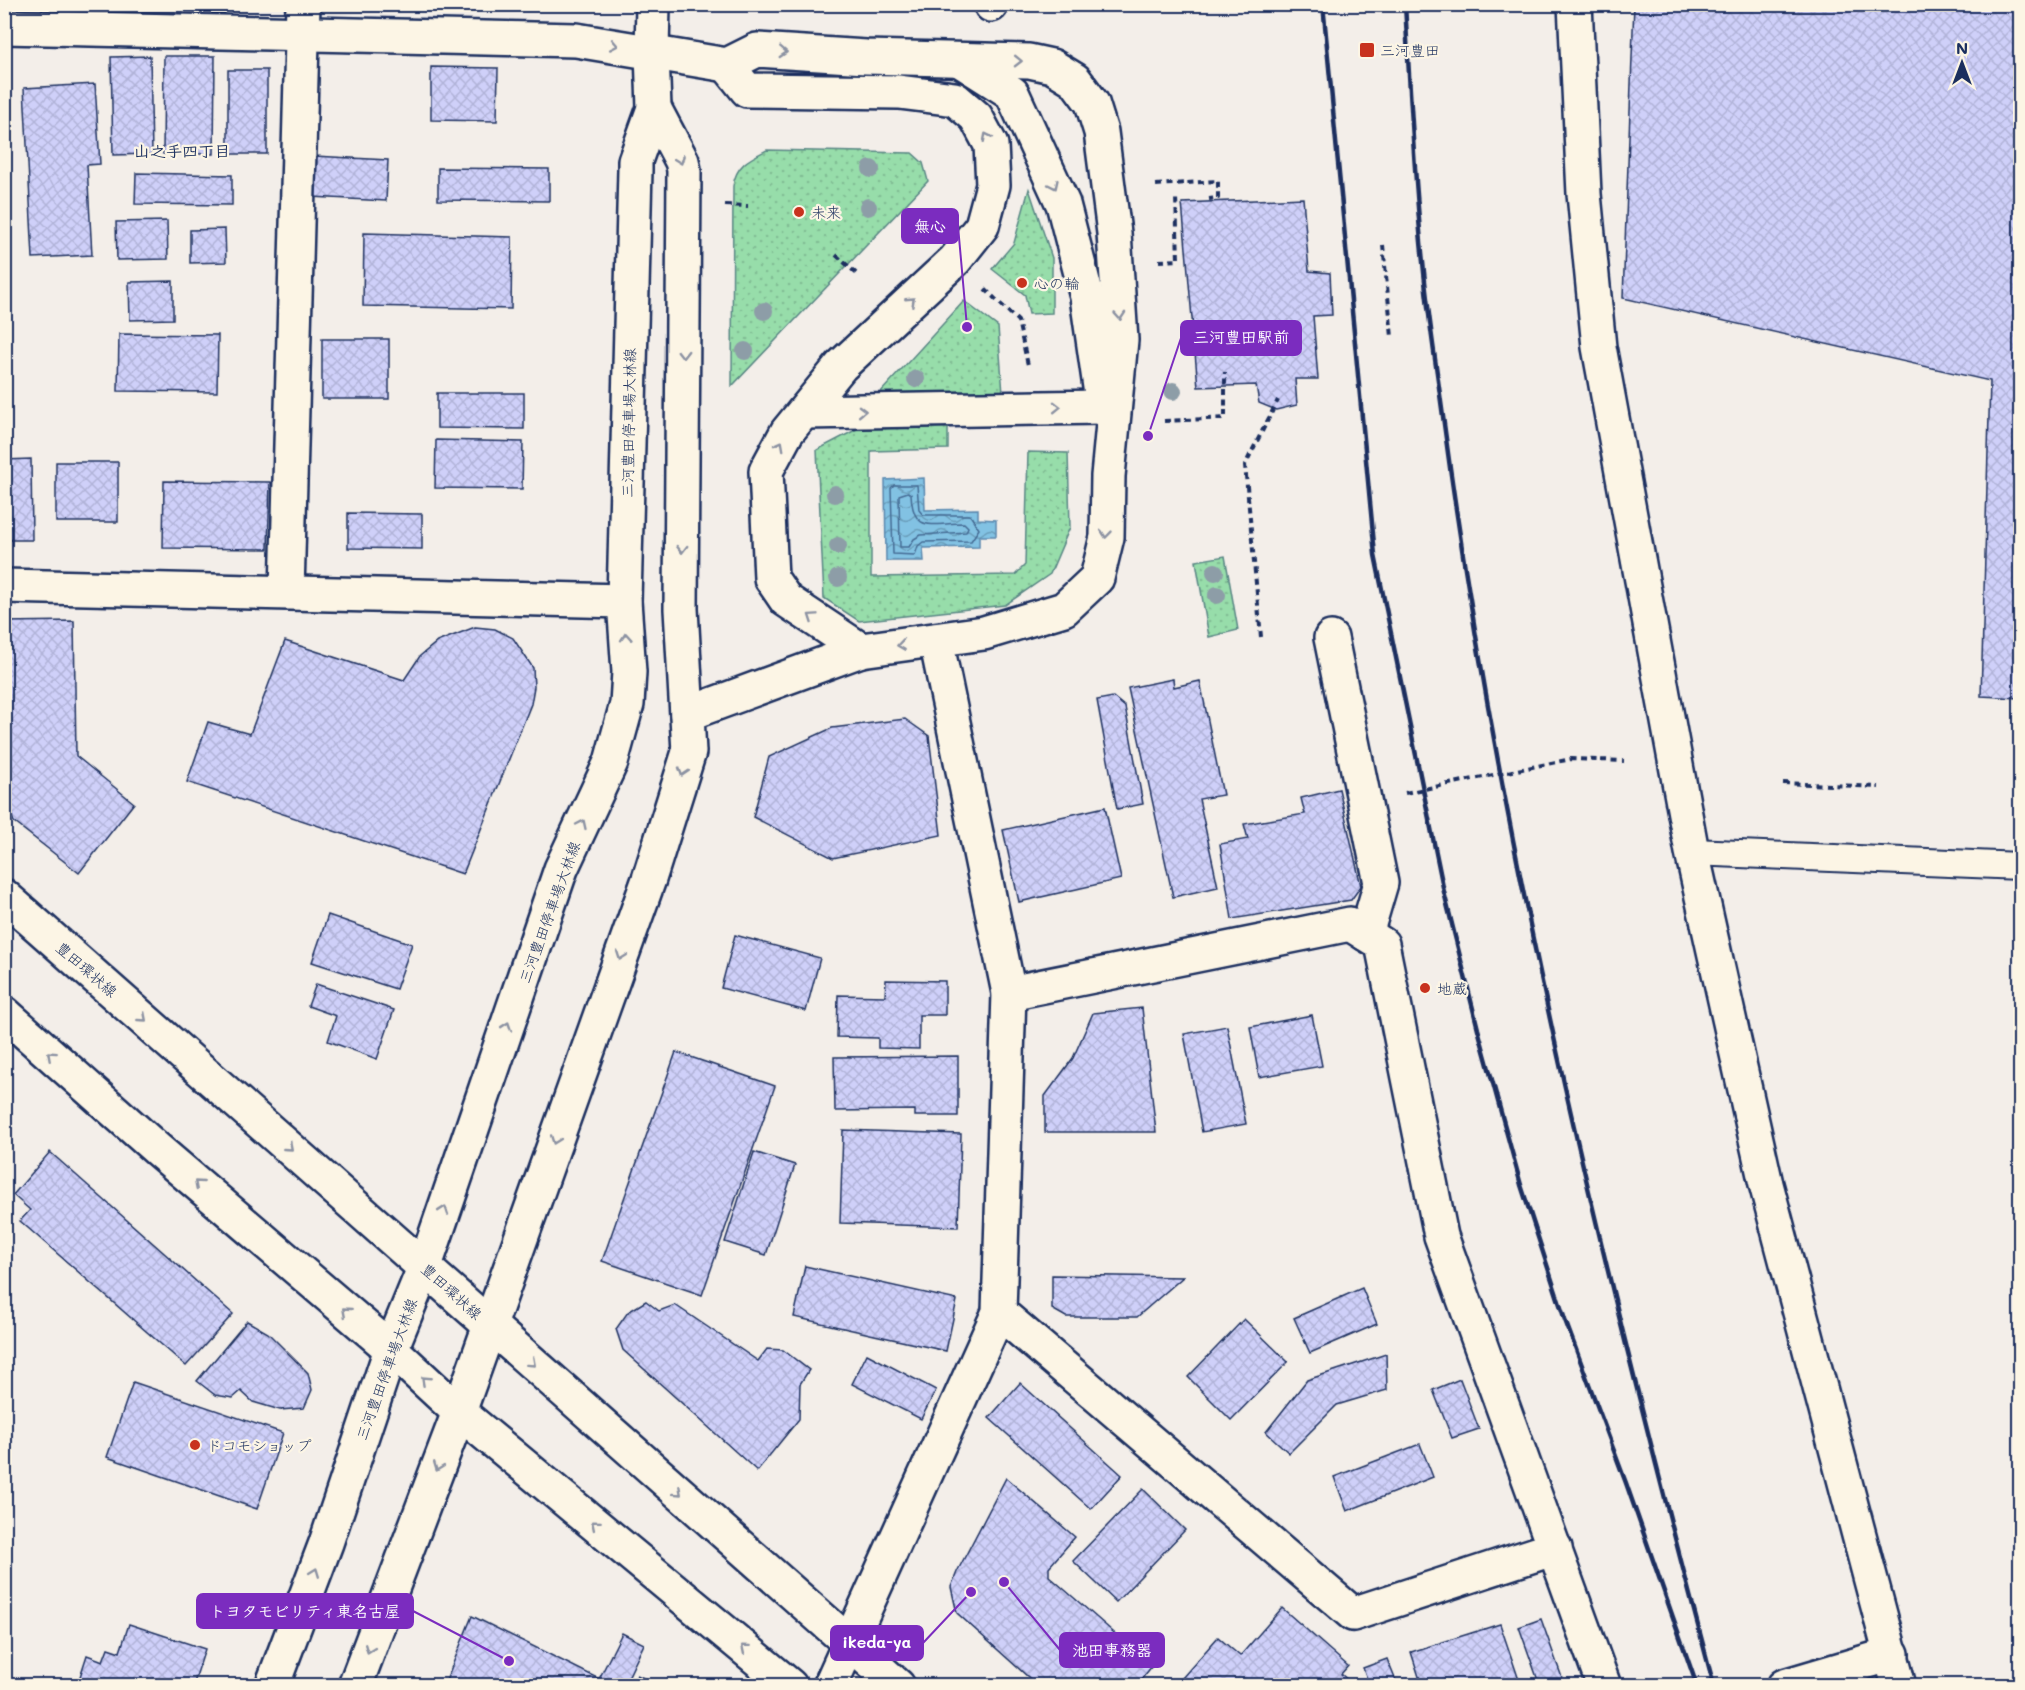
<svg xmlns="http://www.w3.org/2000/svg" width="2025" height="1690" font-family="Mali,'Klee One',sans-serif">
  <style>
    .grass { fill: url(#grass-dots); stroke: #598684; stroke-width: 1.5 }
    .water { fill: url(#water-waves); stroke: #5987ae; stroke-width: 1.5 }
    .lines { fill: none; stroke-linecap: round; stroke-linejoin: round }
    .shore { stroke: #446a93; stroke-width: 1.5 }
    .building { fill: url(#building-cross-hatch); stroke: #1b2f5e; stroke-width: 1.5 }
    .service-casing { stroke: #1b2f5e; stroke-width: 30 }
    .minor-casing { stroke: #1b2f5e; stroke-width: 38 }
    .tertiary-casing { stroke: #1b2f5e; stroke-width: 38 }
    .secondary-casing { stroke: #1b2f5e; stroke-width: 38 }
    .path { stroke: #1b2f5e; stroke-width: 4; stroke-dasharray: 6 4.5; stroke-linecap: butt }
    .service { stroke: #fcf5e5; stroke-width: 26 }
    .minor { stroke: #fcf5e5; stroke-width: 33 }
    .tertiary { stroke: #fcf5e5; stroke-width: 33 }
    .secondary { stroke: #fcf5e5; stroke-width: 33 }
    .rail { stroke: #1b2f5e; stroke-width: 4.5 }
    .tree { fill: #8d9da7 }
    .oneway { stroke: #8c92a2 }
    .poi-dot { fill: #c8321e; stroke: #fcf5e5; stroke-width: 2 }
    .labels { text-anchor: middle; dominant-baseline: central; stroke-width: 4.5; stroke-linejoin: round; paint-order: stroke }
    .poi-label { font-size: 15px; fill: #1b2f5e; stroke: #fcf5e5; text-anchor: start }
    .street-label { font-size: 15px; fill: #1b2f5e; stroke: #fcf5e5 }
    .neighbourhood-label { font-size: 16px; font-weight: bold; fill: #1b2f5e; stroke: #fcf5e5 }
    .leader { fill: none; stroke: #7b2cbf; stroke-width: 2 }
    .callout-dot { fill: #7b2cbf; stroke: #fcf5e5; stroke-width: 2 }
    .callout { fill: #7b2cbf; stroke: #7b2cbf; stroke-width: 2 }
    .callout-label { font-size: 16px; text-anchor: middle; font-weight: bold; fill: #fff }
  </style>
  <defs>
    <pattern id="grass-dots" width="8" height="8" patternUnits="userSpaceOnUse" patternTransform="scale(1.5)"><rect width="8" height="8" fill="#97ddaa"/><path d="M2 2h.1M6 6h.1" fill="none" stroke="#82be95" stroke-width="1.8" stroke-linecap="round"/></pattern>
    <pattern id="water-waves" width="16" height="10" patternUnits="userSpaceOnUse" patternTransform="scale(1.5)"><rect width="16" height="10" fill="#82c2e3"/><path d="M0 5q4-4 8 0t8 0" fill="none" stroke="#6a9ebb"/></pattern>
    <pattern id="building-cross-hatch" width="8" height="8" patternUnits="userSpaceOnUse" patternTransform="scale(1.5)"><rect width="8" height="8" fill="#cfd0f9"/><path d="M0 0l8 8M0 8l8-8" fill="none" stroke="#b1b3d8"/></pattern>
  </defs>
  <rect width="100%" height="100%" fill="#f3eee9"/>
  <filter id="ink" filterUnits="userSpaceOnUse"><feTurbulence type="fractalNoise" baseFrequency=".0167" numOctaves="2"/><feDisplacementMap in="SourceGraphic" scale="12" xChannelSelector="R" yChannelSelector="G"/><feConvolveMatrix kernelMatrix="1 2 1 2 8 2 1 2 1" color-interpolation-filters="sRGB"/></filter>
  <g filter="url(#ink)">
    <!-- grass -->
    <g class="grass">
      <path d="M 767,150 L 912,153 L 923,163 L 928,181 L 732,386 L 733,186 C 736,165 749,159 767,150 Z"/>
      <polygon points="1029,189 1052,258 1052,313 1029,314 1025,295 992,269 1014,243"/>
      <polygon points="964,301 998,327 1003,394 879,394"/>
      <polygon points="948,424 948,449 871,451 871,577 1015,575 1025,565 1028,452 1068,453 1070,527 1050,574 1005,605 859,621 824,598 817,450 861,427"/>
      <polygon points="1225,556 1238,630 1209,637 1196,561"/>
    </g>
    <!-- water -->
    <polygon class="water" points="924,478 925,510 978,509 978,519 996,520 996,536 979,536 979,547 923,548 924,561 886,561 885,480"/>
    <g class="lines">
      <!-- shore -->
      <g class="shore">
        <polygon points="894,485 917,485 919,510 923,515 970,515 979,529 971,541 923,542 918,546 915,555 893,554 891,488"/>
        <path d="M 908,492 L 911,494 C 913,535 932,523 964,523 L 968,527 L 966,532 L 921,535 L 914,539 L 909,547 L 900,547 L 899,495 Z"/>
      </g>
    </g>
    <!-- building -->
    <g class="building">
      <polygon points="1634,4 2020,4 2020,698 1981,696 1990,381 1623,298"/>
      <polygon points="150,56 152,154 113,155 111,57"/>
      <polygon points="164,56 215,56 214,154 163,154"/>
      <polygon points="431,67 498,68 497,121 431,120"/>
      <rect x="228" y="70" width="39" height="84"/>
      <polygon points="95,84 100,164 87,165 92,255 33,258 24,88"/>
      <polygon points="314,156 388,160 386,201 312,197"/>
      <polygon points="438,168 549,169 549,201 438,200"/>
      <polygon points="136,173 232,175 232,205 135,204"/>
      <polygon points="1303,198 1309,271 1330,273 1332,315 1313,316 1318,379 1295,379 1297,405 1276,410 1259,403 1256,385 1198,387 1182,203"/>
      <polygon points="167,221 168,259 117,260 116,222"/>
      <polygon points="225,229 226,262 190,263 190,230"/>
      <polygon points="364,233 512,237 511,309 363,306"/>
      <polygon points="173,281 173,319 130,320 129,282"/>
      <polygon points="119,334 218,335 217,392 118,391"/>
      <rect x="322" y="339" width="67" height="60"/>
      <polygon points="437,393 524,393 524,429 437,428"/>
      <polygon points="436,440 523,442 522,489 435,488"/>
      <polygon points="31,459 32,540 4,540 4,460"/>
      <rect x="56" y="462" width="62" height="60"/>
      <polygon points="164,481 270,482 268,549 163,548"/>
      <polygon points="348,513 422,514 422,549 348,548"/>
      <polygon points="74,621 76,756 134,803 79,873 14,822 4,799 4,622"/>
      <polygon points="475,627 495,629 513,638 533,668 534,687 531,704 463,874 187,782 208,722 250,734 285,641 404,680 420,656 437,642"/>
      <polygon points="1173,679 1174,687 1200,681 1223,795 1199,799 1218,887 1173,897 1128,688"/>
      <polygon points="1113,697 1125,707 1143,804 1117,809 1097,700"/>
      <polygon points="905,719 929,736 941,835 833,858 753,817 769,757 832,728"/>
      <polygon points="1339,789 1361,886 1351,900 1232,919 1220,844 1248,839 1244,824 1305,814 1301,798"/>
      <polygon points="1105,807 1121,879 1019,902 1003,830"/>
      <polygon points="328,915 412,944 396,989 312,962"/>
      <polygon points="735,935 820,958 806,1011 721,988"/>
      <polygon points="886,980 945,981 945,1015 919,1015 919,1049 878,1048 878,1038 837,1037 838,995 885,996"/>
      <polygon points="316,984 394,1010 377,1059 328,1041 336,1016 308,1006"/>
      <polygon points="1142,1008 1156,1132 1045,1132 1045,1096 1073,1058 1093,1013"/>
      <polygon points="1312,1015 1322,1066 1259,1077 1250,1027"/>
      <polygon points="1227,1026 1246,1124 1202,1132 1184,1034"/>
      <polygon points="676,1052 775,1086 702,1295 602,1261"/>
      <polygon points="958,1056 958,1116 915,1116 915,1110 835,1111 834,1057"/>
      <polygon points="843,1130 961,1134 958,1227 840,1223"/>
      <polygon points="50,1152 233,1314 186,1366 20,1221 30,1210 13,1195"/>
      <polygon points="754,1152 795,1165 766,1255 725,1242"/>
      <polygon points="805,1266 957,1300 946,1351 794,1317"/>
      <polygon points="1052,1275 1183,1277 1137,1317 1066,1317 1052,1309"/>
      <polygon points="1362,1288 1377,1324 1310,1353 1294,1318"/>
      <polygon points="646,1301 659,1311 675,1305 758,1361 767,1349 783,1350 809,1370 800,1384 799,1419 757,1471 623,1350 616,1329 628,1312"/>
      <polygon points="1244,1319 1288,1362 1231,1420 1188,1377"/>
      <polygon points="247,1321 268,1333 308,1373 312,1390 304,1408 280,1410 253,1402 241,1391 233,1398 215,1395 197,1381"/>
      <polygon points="867,1354 936,1390 921,1419 852,1384"/>
      <polygon points="1386,1354 1387,1390 1337,1405 1289,1453 1266,1432 1307,1380"/>
      <polygon points="1460,1379 1479,1429 1452,1438 1433,1390"/>
      <polygon points="133,1382 283,1433 257,1509 107,1457"/>
      <polygon points="1020,1383 1122,1475 1091,1509 989,1418"/>
      <polygon points="1420,1444 1433,1477 1347,1511 1334,1477"/>
      <polygon points="1006,1478 1075,1537 1049,1567 1049,1576 1152,1666 1136,1686 1038,1686 957,1613 951,1587 957,1572"/>
      <polygon points="1143,1489 1185,1530 1116,1602 1073,1561"/>
      <polygon points="1282,1608 1348,1666 1341,1674 1350,1682 1346,1686 1175,1686 1218,1637 1240,1656"/>
      <polygon points="472,1616 599,1679 622,1633 644,1644 624,1686 444,1686"/>
      <polygon points="1541,1619 1565,1686 1540,1686 1519,1627"/>
      <polygon points="129,1624 205,1649 193,1686 77,1686 87,1655 103,1661 108,1648 120,1652"/>
      <polygon points="1500,1624 1519,1680 1503,1686 1422,1686 1411,1652"/>
      <polygon points="1387,1659 1398,1686 1370,1686 1363,1668"/>
      <polygon points="637,1675 660,1686 632,1686"/>
    </g>
    <g class="lines">
      <!-- service casing -->
      <g class="service-casing">
        <polyline id="service" points="1692,852 2020,866"/>
      </g>
      <!-- minor casing -->
      <g class="minor-casing">
        <g id="minor">
          <polyline points="991,5 991,4"/>
          <polyline points="4,27 576,40 727,65 757,50 866,57 1029,61 1052,66 1075,80 1092,103 1101,132 1114,233 1121,340 1108,476 1107,537 1097,578 1064,609 984,633 861,650 687,714"/>
          <polyline points="960,60 1012,93 1063,204 1087,297 1103,408"/>
          <polyline points="727,65 747,90 899,92 955,99 976,117 991,145 993,185 982,226 955,260 841,366 787,432 766,471 771,578 786,600 861,650"/>
          <polyline points="804,412 1103,407"/>
          <polyline points="4,586 624,601"/>
          <polyline points="287,592 303,4"/>
          <polyline points="1331,638 1381,883 1366,934"/>
          <polyline points="1009,993 1350,924 1382,944 1441,1236 1604,1686"/>
          <polyline points="999,1312 1353,1614 1555,1548"/>
          <polyline points="830,1686 999,1312 1009,993 936,640"/>
          <polyline points="1784,1686 1892,1654"/>
        </g>
      </g>
      <!-- tertiary casing -->
      <g class="tertiary-casing">
        <g id="tertiary">
          <polyline points="1575,4 1584,194 1599,347 1692,852 1766,1184 1899,1686"/>
          <polyline points="652,53 653,4"/>
        </g>
      </g>
      <!-- secondary casing -->
      <g class="secondary-casing">
        <g id="secondary">
          <polyline points="4,896 898,1686"/>
          <polyline points="4,1013 158,1150 391,1349 459,1412 790,1686"/>
          <polyline points="272,1686 326,1543 391,1349 425,1266 561,869 611,762 627,704 629,672 624,601 635,170 635,161 654,108 652,53"/>
          <polyline points="355,1686 459,1412 649,879 689,752 681,609 684,170 682,161 654,108"/>
        </g>
      </g>
      <!-- path -->
      <g class="path">
        <polyline points="1156,185 1218,181 1218,198 1209,199"/>
        <polyline points="725,205 748,206"/>
        <polyline points="913,220 926,230"/>
        <polyline points="1383,245 1392,337"/>
        <polyline points="836,255 858,275"/>
        <polyline points="1159,261 1178,260 1176,197"/>
        <polyline points="985,289 1018,321 1028,365"/>
        <polyline points="1164,421 1225,418 1225,372"/>
        <polyline points="1261,637 1245,465 1278,400"/>
        <polyline points="1783,783 1879,787"/>
        <polyline points="1405,793 1571,759 1624,761"/>
      </g>
      <!-- service -->
      <use href="#service" class="service"/>
      <!-- minor -->
      <use href="#minor" class="minor"/>
      <!-- tertiary -->
      <use href="#tertiary" class="tertiary"/>
      <!-- secondary -->
      <use href="#secondary" class="secondary"/>
      <!-- rail -->
      <g class="rail">
        <polyline points="1323,4 1375,555 1444,892 1478,1029 1521,1185 1565,1320 1626,1483 1697,1686"/>
        <path d="M 1405,4 C 1410,90 1414,177 1423,262 C 1428,316 1437,370 1444,424 C 1501,851 1603,1270 1714,1686"/>
      </g>
    </g>
    <!-- trees -->
    <g class="tree">
      <circle cx="871" cy="169" r="9"/>
      <circle cx="868" cy="207" r="9"/>
      <circle cx="764" cy="311" r="9"/>
      <circle cx="745" cy="351" r="9"/>
      <circle cx="916" cy="379" r="9"/>
      <circle cx="1173" cy="391" r="9"/>
      <circle cx="835" cy="494" r="9"/>
      <circle cx="838" cy="546" r="9"/>
      <circle cx="1215" cy="572" r="9"/>
      <circle cx="838" cy="578" r="9"/>
      <circle cx="1217" cy="595" r="9"/>
    </g>
    <!-- one-way arrows -->
    <defs><path id="oneway-chevron" d="M-2-3.5L2.5 0L-2 3.5" fill="none" stroke-width="1.6" stroke-linecap="round" stroke-linejoin="round" transform="scale(1.5)"/></defs>
    <g class="oneway">
      <use href="#oneway-chevron" transform="translate(614 45) rotate(11)"/>
      <use href="#oneway-chevron" transform="translate(783 52) rotate(3)"/>
      <use href="#oneway-chevron" transform="translate(1018 61) rotate(1)"/>
      <use href="#oneway-chevron" transform="translate(987 137) rotate(-117)"/>
      <use href="#oneway-chevron" transform="translate(680 160) rotate(69)"/>
      <use href="#oneway-chevron" transform="translate(1054 185) rotate(65)"/>
      <use href="#oneway-chevron" transform="translate(911 301) rotate(-43)"/>
      <use href="#oneway-chevron" transform="translate(1120 316) rotate(86)"/>
      <use href="#oneway-chevron" transform="translate(683 354) rotate(90)"/>
      <use href="#oneway-chevron" transform="translate(1057 407) rotate(-1)"/>
      <use href="#oneway-chevron" transform="translate(862 411) rotate(-1)"/>
      <use href="#oneway-chevron" transform="translate(780 445) rotate(-62)"/>
      <use href="#oneway-chevron" transform="translate(1106 534) rotate(96)"/>
      <use href="#oneway-chevron" transform="translate(682 549) rotate(90)"/>
      <use href="#oneway-chevron" transform="translate(812 617) rotate(-146)"/>
      <use href="#oneway-chevron" transform="translate(626 637) rotate(-94)"/>
      <use href="#oneway-chevron" transform="translate(901 645) rotate(172)"/>
      <use href="#oneway-chevron" transform="translate(683 772) rotate(108)"/>
      <use href="#oneway-chevron" transform="translate(582 824) rotate(-65)"/>
      <use href="#oneway-chevron" transform="translate(621 956) rotate(110)"/>
      <use href="#oneway-chevron" transform="translate(143 1018) rotate(41)"/>
      <use href="#oneway-chevron" transform="translate(507 1026) rotate(-71)"/>
      <use href="#oneway-chevron" transform="translate(51 1055) rotate(-138)"/>
      <use href="#oneway-chevron" transform="translate(555 1140) rotate(110)"/>
      <use href="#oneway-chevron" transform="translate(289 1147) rotate(41)"/>
      <use href="#oneway-chevron" transform="translate(198 1184) rotate(-139)"/>
      <use href="#oneway-chevron" transform="translate(444 1210) rotate(-71)"/>
      <use href="#oneway-chevron" transform="translate(346 1311) rotate(-139)"/>
      <use href="#oneway-chevron" transform="translate(532 1363) rotate(42)"/>
      <use href="#oneway-chevron" transform="translate(425 1380) rotate(-137)"/>
      <use href="#oneway-chevron" transform="translate(438 1467) rotate(111)"/>
      <use href="#oneway-chevron" transform="translate(678 1492) rotate(42)"/>
      <use href="#oneway-chevron" transform="translate(595 1524) rotate(-140)"/>
      <use href="#oneway-chevron" transform="translate(315 1572) rotate(-69)"/>
      <use href="#oneway-chevron" transform="translate(745 1648) rotate(-140)"/>
      <use href="#oneway-chevron" transform="translate(369 1649) rotate(111)"/>
    </g>
  </g>
  <!-- markers -->
  <g class="poi-dot">
    <rect x="1359" y="42" width="16" height="16" rx="3"/>
    <circle cx="799" cy="212" r="6"/>
    <circle cx="1022" cy="283" r="6"/>
    <circle cx="1425" cy="988" r="6"/>
    <circle cx="195" cy="1445" r="6"/>
  </g>
  <g class="labels">
    <!-- poi labels -->
    <g class="poi-label">
      <text x="1380" y="50">三河豊田</text>
      <text x="811" y="212">未来</text>
      <text x="1034" y="283">心の輪</text>
      <text x="1437" y="988">地蔵</text>
      <text x="207" y="1445">ドコモショップ</text>
    </g>
    <!-- street labels -->
    <g class="street-label">
      <text transform="translate(628 423) rotate(-89)">三河豊田停車場大林線</text>
      <text transform="translate(549 912) rotate(-70)">三河豊田停車場大林線</text>
      <text transform="translate(87 969) rotate(41)">豊田環状線</text>
      <text transform="translate(452 1291) rotate(42)">豊田環状線</text>
      <text transform="translate(386 1369) rotate(-70)">三河豊田停車場大林線</text>
    </g>
    <!-- neighbourhood labels -->
    <g class="neighbourhood-label">
      <text x="182" y="150">山之手四丁目</text>
    </g>
  </g>
  <!-- callouts -->
  <path class="leader" d="M967 327L958 226M1148 436L1181 338M509 1661L413 1611M971 1592L923 1643M1004 1582L1060 1650"/>
  <g class="callout-dot">
    <circle cx="967" cy="327" r="6"/>
    <circle cx="1148" cy="436" r="6"/>
    <circle cx="509" cy="1661" r="6"/>
    <circle cx="971" cy="1592" r="6"/>
    <circle cx="1004" cy="1582" r="6"/>
  </g>
  <g class="callout">
    <rect x="902" y="209" width="56" height="34" rx="6"/>
    <rect x="1181" y="321" width="120" height="34" rx="6"/>
    <rect x="197" y="1594" width="216" height="34" rx="6"/>
    <rect x="831" y="1626" width="92" height="34" rx="6"/>
    <rect x="1060" y="1633" width="104" height="34" rx="6"/>
  </g>
  <g class="callout-label">
    <text x="930" y="232">無心</text>
    <text x="1241" y="343">三河豊田駅前</text>
    <text x="305" y="1617">トヨタモビリティ東名古屋</text>
    <text x="877" y="1648">ikeda-ya</text>
    <text x="1112" y="1656">池田事務器</text>
  </g>
  <!-- margin -->
  <rect width="2025" height="1690" fill="none" stroke="#fcf5e5" stroke-width="24"/>
  <rect x="12" y="12" width="2001" height="1666" fill="none" stroke="#1b2f5e" stroke-width="2" filter="url(#ink)"/>
  <!-- north arrow -->
  <g transform="translate(1962 63)" stroke="#fcf5e5" stroke-width="4.5" paint-order="stroke">
  <path d="M0-4.5L10 22L0 15L-10 22Z" fill="#1b2f5e"/>
  <text y="-9" font-size="16" font-weight="bold" text-anchor="middle" fill="#1b2f5e">N</text>
  </g>
</svg>
